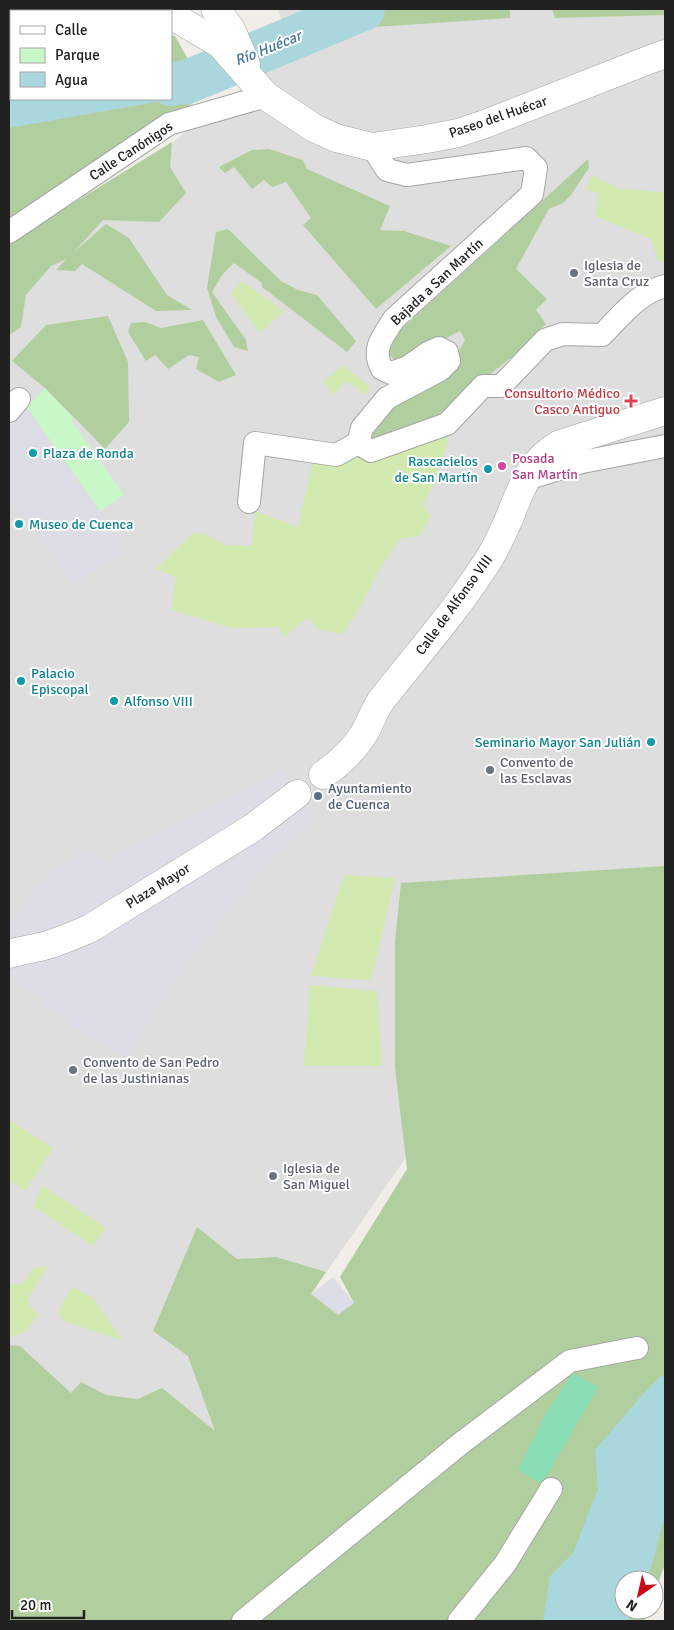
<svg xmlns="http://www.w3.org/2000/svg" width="674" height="1630" font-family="Signika,sans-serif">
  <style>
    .residential { fill: #dfdede }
    .grass { fill: #d2e9b0 }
    .forest { fill: #b1cf9e }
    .park { fill: #c8f8c7 }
    .pitch { fill: #89ddb4 }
    .plaza { fill: #dcdde7 }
    .water { fill: #aad6dd }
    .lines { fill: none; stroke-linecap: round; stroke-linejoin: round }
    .river { stroke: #aad6dd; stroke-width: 44 }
    .minor-casing { stroke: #a5a5a5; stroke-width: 24 }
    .tertiary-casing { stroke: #a5a5a5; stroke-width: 29 }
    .minor { stroke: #fff; stroke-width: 22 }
    .tertiary { stroke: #fff; stroke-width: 28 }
    .worship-dot { fill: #6b7280; stroke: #fff; stroke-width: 2 }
    .health-dot { fill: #e0444e; stroke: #fff; stroke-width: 2 }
    .culture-dot { fill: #0f9aa8; stroke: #fff; stroke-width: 2 }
    .hotel-dot { fill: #d1479c; stroke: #fff; stroke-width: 2 }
    .service-dot { fill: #5c6f8a; stroke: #fff; stroke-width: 2 }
    .labels { text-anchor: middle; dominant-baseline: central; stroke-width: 4; stroke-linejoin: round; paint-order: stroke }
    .street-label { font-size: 14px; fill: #212121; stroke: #fff }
    .worship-label { font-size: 14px; fill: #5b616d; stroke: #fff; text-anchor: start }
    .health-label { font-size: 14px; fill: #be3a42; stroke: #fff; text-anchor: end }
    .culture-label { font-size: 14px; fill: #0d838f; stroke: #fff; text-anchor: start }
    .hotel-label { font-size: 14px; fill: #b23c85; stroke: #fff; text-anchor: start }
    .service-label { font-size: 14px; fill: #4e5e75; stroke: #fff; text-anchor: start }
    .water-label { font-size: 15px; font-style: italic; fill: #467697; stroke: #fff }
  </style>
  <rect width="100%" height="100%" fill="#f1ede8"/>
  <!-- residential -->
  <polygon class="residential" points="278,9 665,9 665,878 471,1064 84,1621 9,1621 9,270 290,51"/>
  <!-- grass -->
  <g class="grass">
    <polygon points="592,175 620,189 665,192 665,263 657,260 651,239 595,216 599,193 585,190"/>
    <polygon points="241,281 284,311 260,333 231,294"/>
    <polygon points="342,365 370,386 366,395 346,381 334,394 323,383"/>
    <polygon points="451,431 435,481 423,505 431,516 419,536 400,539 377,573 362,604 343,634 320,630 307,618 284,637 279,627 233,628 171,610 176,577 156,569 193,533 205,534 225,545 252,546 255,511 298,527 313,458"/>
    <polygon points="344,875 395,878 371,980 311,976"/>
    <polygon points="310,985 377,991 382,1066 304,1066"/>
    <polygon points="9,1120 53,1148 25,1191 9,1181"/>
    <polygon points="43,1186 106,1228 93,1246 33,1206"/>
    <polygon points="48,1266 27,1301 38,1315 25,1332 9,1338 9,1284 22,1284 33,1268"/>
    <polygon points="72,1287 93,1298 123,1341 64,1321 57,1313"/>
  </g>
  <!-- forest -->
  <g class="forest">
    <polygon points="372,9 510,9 510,18 375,27"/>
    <polygon points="552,9 665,9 665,15 555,18"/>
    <polygon points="9,32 11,32 11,99 171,99 171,35 175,36 207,93 92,176 9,226"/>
    <polygon points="172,142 170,167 186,193 159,222 103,220 74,252 106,224 129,238 167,295 192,310 156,311 82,264 75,271 56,270 66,259 51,266 26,295 21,327 9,335 9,243"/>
    <polygon points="269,149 303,160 307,169 390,206 380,230 404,231 451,246 376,309 303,225 311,218 286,182 272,187 264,180 252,189 234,167 225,173 219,167 252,150"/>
    <polygon points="588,159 589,168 571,195 563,203 549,209 516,269 547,299 536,310 546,324 512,357 434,418 375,446 369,436 386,413 445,374 465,340 460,331 398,363 388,354 395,335"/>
    <polygon points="228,229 281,281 298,290 317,295 356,341 347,352 262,287 262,283 234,263 222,275 212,292 246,340 248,351 234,347 216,317 207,288 216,232"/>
    <polygon points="108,316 128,362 129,422 105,449 45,388 12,361 46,325"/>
    <polygon points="203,320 236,375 219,382 196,369 199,357 189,355 168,369 155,355 146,361 128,332 131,323 145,322 161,328"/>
    <polygon points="665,866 665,1564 654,1595 654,1580 624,1580 624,1610 649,1610 644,1621 9,1621 9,1345 20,1346 71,1393 81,1382 106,1395 138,1399 162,1388 215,1431 188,1356 153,1331 197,1227 237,1259 276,1257 326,1272 311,1294 354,1303 340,1277 407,1169 395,1068 395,941 401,883"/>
  </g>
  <!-- park -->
  <polygon class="park" points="45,388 73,418 71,420 124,495 100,511 27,407"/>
  <!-- pitch -->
  <polygon class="pitch" points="573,1373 598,1387 542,1484 518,1470 545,1415"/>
  <!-- plaza -->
  <g class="plaza">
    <polygon points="19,399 126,551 72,586 59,567 61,565 44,540 13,506 16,502 9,495 9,411"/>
    <polygon points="278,770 281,770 314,820 265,867 190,958 126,1059 43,1006 45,1003 9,975 9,924 25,904 27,905 31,900 29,896 39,883 46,882 48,876 80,851 89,851 93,850 105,862 197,814 199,816"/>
    <polygon points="333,1277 354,1303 338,1315 311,1294"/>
  </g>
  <!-- water -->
  <g class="water">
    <polygon points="334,9 383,9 260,58 250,34"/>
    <polygon points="208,54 224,81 191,96 9,128 9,100 171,99 171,72"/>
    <polygon points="662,1375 665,1378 665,1514 651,1568 646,1580 624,1580 624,1610 633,1610 628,1621 543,1621 550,1576 573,1553 598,1489 595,1450 642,1395"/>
  </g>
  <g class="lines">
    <!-- river -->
    <polyline class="river" points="171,84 187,82 363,9"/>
    <!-- minor casing -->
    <g class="minor-casing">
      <g id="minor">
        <path d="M 372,147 L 387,170 L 407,175 L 526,158 L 536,168 L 532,194 L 394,319 C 383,336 371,349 382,369 L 391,373 L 408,367 L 428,353 L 439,348 L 447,352 L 449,361 L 440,370 L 387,398 L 362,428 L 358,443 L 371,451 L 447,424 L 483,386 L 501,386 L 545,340 L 563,334 L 602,335 C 621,316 638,293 665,286"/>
        <polyline points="9,232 169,124 266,96"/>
        <polyline points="9,411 19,399"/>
        <polyline points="526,479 582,462 665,446"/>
        <polyline points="249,502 255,443 336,455 358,443"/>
        <polyline points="243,1621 460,1444 570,1361 637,1348"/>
        <polyline points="459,1621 505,1564 551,1489"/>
      </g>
    </g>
    <!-- tertiary casing -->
    <g class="tertiary-casing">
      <g id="tertiary">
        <polyline points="215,9 231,29 246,64"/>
        <polyline points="35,11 42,9"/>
        <polyline points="171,15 220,44 266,96 314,128 336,138 372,147 427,139 458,133 485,124 651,59 665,54"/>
        <polyline points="9,19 11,19"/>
        <path d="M 323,775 C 340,763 354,750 365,732 C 371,721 375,708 383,698 C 417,655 453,614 483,568 C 493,554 501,537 508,521 C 521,490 528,462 560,444 L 665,411"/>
        <path d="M 9,954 C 21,950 32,949 44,946 C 59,942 74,935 89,929 L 254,827 L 297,794"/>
      </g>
    </g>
    <!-- minor -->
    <use href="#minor" class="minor"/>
    <!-- tertiary -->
    <use href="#tertiary" class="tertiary"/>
  </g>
  <!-- markers -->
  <g class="worship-dot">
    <circle cx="574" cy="273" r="5"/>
    <circle cx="490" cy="770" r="5"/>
    <circle cx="73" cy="1070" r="5"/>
    <circle cx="273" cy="1176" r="5"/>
  </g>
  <path class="health-dot" d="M628.5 393.5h5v5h5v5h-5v5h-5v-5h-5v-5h5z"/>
  <g class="culture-dot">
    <circle cx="33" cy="453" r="5"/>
    <circle cx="488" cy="469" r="5"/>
    <circle cx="19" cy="524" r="5"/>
    <circle cx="21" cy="681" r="5"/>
    <circle cx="114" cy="701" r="5"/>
    <circle cx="651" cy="742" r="5"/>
  </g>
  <circle class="hotel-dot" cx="502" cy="466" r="5"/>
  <circle class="service-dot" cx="318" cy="796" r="5"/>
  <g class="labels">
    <!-- street labels -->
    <g class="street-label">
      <text transform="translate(498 117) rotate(-19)">Paseo del Huécar</text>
      <text transform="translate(131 151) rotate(-33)">Calle Canónigos</text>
      <text transform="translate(437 282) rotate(-43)">Bajada a San Martín</text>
      <text transform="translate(454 605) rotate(-54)">Calle de Alfonso VIII</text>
      <text transform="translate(158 886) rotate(-32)">Plaza Mayor</text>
    </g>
    <!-- worship labels -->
    <g class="worship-label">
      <text x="584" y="265">Iglesia de<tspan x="584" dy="16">Santa Cruz</tspan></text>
      <text x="500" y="762">Convento de<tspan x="500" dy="16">las Esclavas</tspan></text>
      <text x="83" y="1062">Convento de San Pedro<tspan x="83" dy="16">de las Justinianas</tspan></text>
      <text x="283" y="1168">Iglesia de<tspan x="283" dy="16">San Miguel</tspan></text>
    </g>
    <!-- health labels -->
    <g class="health-label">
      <text x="620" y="393">Consultorio Médico<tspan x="620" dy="16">Casco Antiguo</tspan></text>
    </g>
    <!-- culture labels -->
    <g class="culture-label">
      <text x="43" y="453">Plaza de Ronda</text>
      <text x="478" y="461" text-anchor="end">Rascacielos<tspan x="478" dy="16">de San Martín</tspan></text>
      <text x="29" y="524">Museo de Cuenca</text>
      <text x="31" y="673">Palacio<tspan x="31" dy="16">Episcopal</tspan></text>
      <text x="124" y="701">Alfonso VIII</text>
      <text x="641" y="742" text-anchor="end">Seminario Mayor San Julián</text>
    </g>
    <!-- hotel labels -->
    <g class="hotel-label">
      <text x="512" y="458">Posada<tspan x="512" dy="16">San Martín</tspan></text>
    </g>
    <!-- service labels -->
    <g class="service-label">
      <text x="328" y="788">Ayuntamiento<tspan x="328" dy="16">de Cuenca</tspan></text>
    </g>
    <!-- water labels -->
    <g class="water-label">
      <text transform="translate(268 48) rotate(-22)">Río Huécar</text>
    </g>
  </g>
  <!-- border -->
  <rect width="674" height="1630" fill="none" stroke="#212121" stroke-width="20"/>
  <!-- legend -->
  <rect x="10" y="10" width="162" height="90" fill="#ffffff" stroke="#a6a6a6"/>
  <rect x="20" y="26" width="25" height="8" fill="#ffffff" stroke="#a6a6a6"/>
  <text x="55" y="35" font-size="15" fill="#212121">Calle</text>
  <rect x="20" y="48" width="25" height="15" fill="#c8f8c7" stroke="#a6a6a6"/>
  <text x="55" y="60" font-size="15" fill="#212121">Parque</text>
  <rect x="20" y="72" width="25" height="15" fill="#aad6dd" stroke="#a6a6a6"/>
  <text x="55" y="85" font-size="15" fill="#212121">Agua</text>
  <!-- north arrow -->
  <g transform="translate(639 1595) rotate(214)"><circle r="24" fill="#ffffff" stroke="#a6a6a6"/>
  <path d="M0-4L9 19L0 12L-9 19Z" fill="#cc0619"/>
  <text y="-8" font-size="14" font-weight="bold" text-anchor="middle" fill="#212121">N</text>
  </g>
  <!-- scale -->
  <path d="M12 1610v8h72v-8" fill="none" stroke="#212121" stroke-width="2.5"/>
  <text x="20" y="1610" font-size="15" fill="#212121" stroke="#ffffff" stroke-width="4" paint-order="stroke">20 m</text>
</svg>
